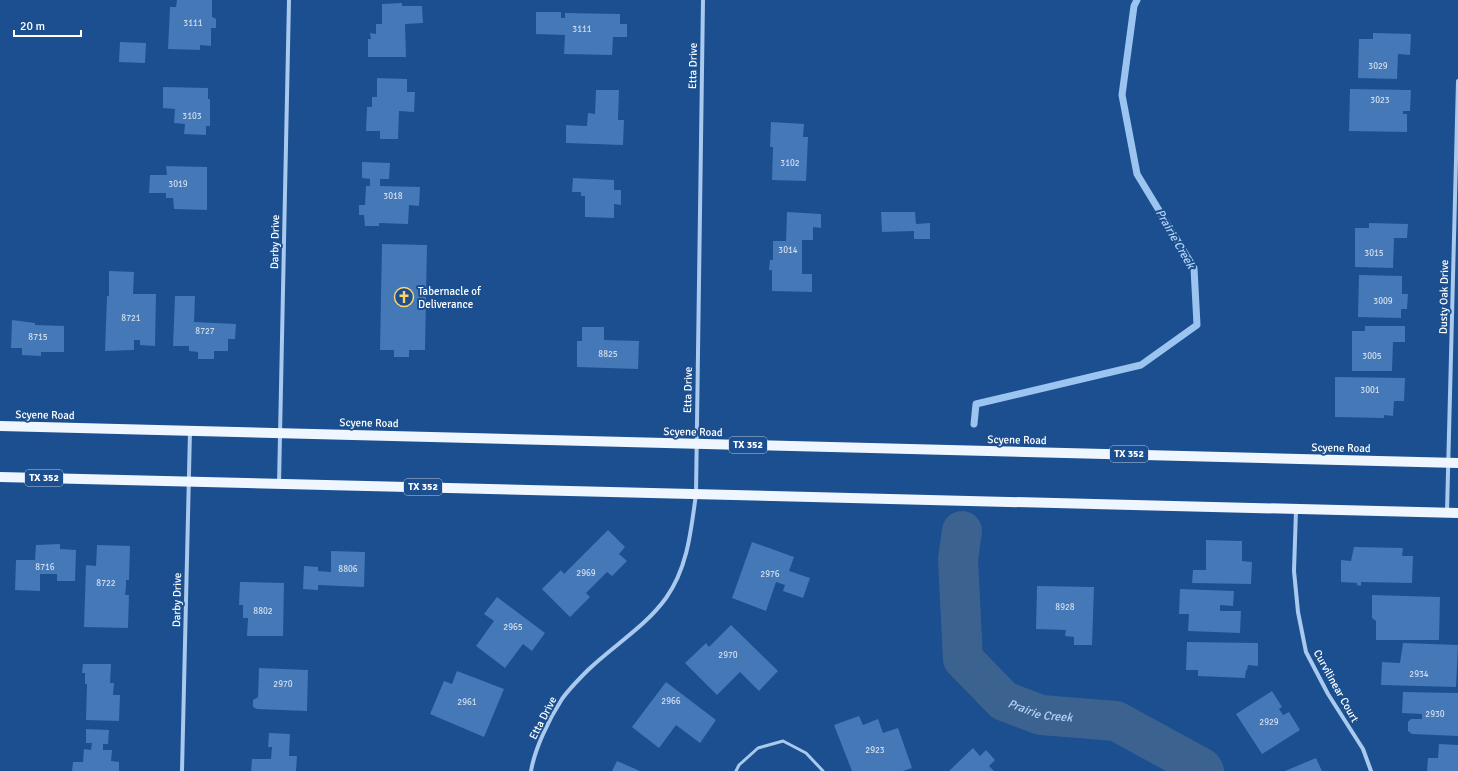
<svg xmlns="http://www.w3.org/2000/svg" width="1458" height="771" font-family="Signika,sans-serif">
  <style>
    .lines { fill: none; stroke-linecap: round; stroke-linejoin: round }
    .stream { stroke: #9cc4f0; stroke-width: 7 }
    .river { stroke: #3c6290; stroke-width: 40 }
    .building { fill: #4478b7 }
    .lane { stroke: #a9c9ee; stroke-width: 3 }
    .street { stroke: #a9c9ee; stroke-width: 4 }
    .primary { stroke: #f0f6ff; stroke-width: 10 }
    .labels { text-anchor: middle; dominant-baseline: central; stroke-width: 4; stroke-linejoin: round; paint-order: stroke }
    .number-label { font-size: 9px; fill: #d0dded }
    .shield { fill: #1b4f8f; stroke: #bbcadd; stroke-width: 1 }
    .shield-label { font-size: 10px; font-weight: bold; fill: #fff }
    .street-label { font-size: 11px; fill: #fff; stroke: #1b4f8f }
    .poi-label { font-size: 11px; fill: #fff; stroke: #1b4f8f; text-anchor: start }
    .water-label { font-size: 12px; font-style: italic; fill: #b5d3f5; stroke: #1b4f8f }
  </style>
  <rect width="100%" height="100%" fill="#1b4f8f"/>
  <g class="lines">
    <!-- stream -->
    <polyline class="stream" points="974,424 976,404 1141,365 1197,325 1194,268 1137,174 1122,95 1134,6 1137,0"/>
    <!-- river -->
    <path class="river" id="s1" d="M 962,531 L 958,559 L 963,659 L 1004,701 L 1041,715 L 1116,721 L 1202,768 L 1204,771"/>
  </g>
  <!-- building -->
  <g class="building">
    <polygon points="177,0 212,0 212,17 216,19 216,28 211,28 211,46 200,45 200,50 168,49 170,7 176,7"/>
    <polygon points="402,3 402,6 422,6 423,23 405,24 406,57 368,57 368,39 371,39 370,33 376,34 376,24 382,24 382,4"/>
    <polygon points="536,12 561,12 561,18 565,18 565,13 620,14 620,24 627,24 627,37 613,37 612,55 564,54 565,35 536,34"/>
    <polygon points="1373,33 1411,34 1410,55 1398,54 1397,79 1358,78 1359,39 1373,39"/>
    <polygon points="120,42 146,43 145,63 119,62"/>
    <polygon points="377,78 407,79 407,92 415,92 414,112 399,111 398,139 380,139 380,131 366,131 367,107 372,107 372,97 377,97"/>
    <polygon points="163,87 208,88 208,99 210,99 210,126 206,126 206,135 184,134 185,124 174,123 175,109 163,108"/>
    <polygon points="1350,89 1411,90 1410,111 1403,111 1403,114 1407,114 1407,132 1349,131"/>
    <polygon points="596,90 619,90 618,120 624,120 623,145 566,143 566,125 587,126 588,113 595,114"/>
    <polygon points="771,122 804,124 803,137 808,137 806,181 772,180 773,147 770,147"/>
    <polygon points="362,162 390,163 389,179 380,179 380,186 420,187 419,206 409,205 408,224 379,223 379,226 365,226 364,215 359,215 359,205 365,205 366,186 370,186 370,179 362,178"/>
    <polygon points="166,166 207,167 207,210 174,209 173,198 166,198 166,193 149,193 150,175 167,175"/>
    <polygon points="573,178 614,180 614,190 621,190 621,205 614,204 614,218 585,217 585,196 581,196 581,192 572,192"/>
    <polygon points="787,212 821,214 821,228 813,227 813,240 802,240 802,274 812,274 812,292 772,291 772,270 769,270 770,260 773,260 773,241 786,241"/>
    <polygon points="881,212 915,212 916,224 930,223 930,239 914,239 914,231 882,232"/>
    <polygon points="1369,223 1408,224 1407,238 1394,238 1393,268 1355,267 1355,228 1369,228"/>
    <polygon points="382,244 427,245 425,350 409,350 409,357 394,357 394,350 380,350"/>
    <polygon points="109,271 134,272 133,294 156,294 155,346 140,345 140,340 134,340 134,350 105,351 107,296 109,296"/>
    <polygon points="1359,275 1402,276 1402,294 1408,294 1407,309 1401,309 1401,318 1358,317"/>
    <polygon points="175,296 195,296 194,322 236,324 235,339 228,339 228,351 214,351 214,359 198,359 198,352 189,351 189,346 173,346"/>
    <polygon points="12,320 35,323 35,325 64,326 64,352 41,352 41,356 22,355 22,348 11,348"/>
    <polygon points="1365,326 1405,326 1405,342 1393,342 1392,371 1352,371 1352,331 1365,331"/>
    <polygon points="582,327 604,327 604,340 639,341 638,369 577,367 577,341 582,341"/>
    <polygon points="1335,377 1405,378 1404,401 1394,401 1393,416 1384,415 1384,418 1335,417"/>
    <polygon points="608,530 625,547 619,554 627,561 612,576 607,572 586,593 590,597 570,617 542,589 561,570 564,574"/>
    <polygon points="1206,540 1242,541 1242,561 1252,562 1251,584 1192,583 1193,570 1206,570"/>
    <polygon points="752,542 794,557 789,571 810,578 803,598 783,591 785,585 776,582 766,611 732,598"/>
    <polygon points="60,544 60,549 76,550 75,581 57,581 57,574 40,574 40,591 15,590 16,560 35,560 36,545"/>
    <polygon points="97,545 130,546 129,580 126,580 126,587 125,595 129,595 128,628 84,627 86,565 96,566"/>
    <polygon points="1354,547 1403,548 1402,556 1413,556 1412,583 1361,582 1361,586 1357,585 1357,583 1341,582 1341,560 1351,561"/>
    <polygon points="331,551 365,552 364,587 318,585 318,590 303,589 304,566 318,567 318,571 331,572"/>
    <polygon points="240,582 284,583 283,636 247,636 248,618 243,618 243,605 239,605"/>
    <polygon points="1037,586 1094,587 1092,645 1074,645 1074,637 1065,636 1066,630 1036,629"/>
    <polygon points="1180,589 1234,591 1233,606 1220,605 1220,611 1241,611 1240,633 1188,631 1189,614 1179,614"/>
    <polygon points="1372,595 1440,597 1439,640 1376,640 1376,621 1372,618"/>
    <polygon points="497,597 545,633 532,651 523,644 505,668 476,646 494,621 484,614"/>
    <polygon points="731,625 778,671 759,691 740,672 717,695 685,663 706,643 709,647"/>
    <polygon points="1187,642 1258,643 1258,666 1248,665 1247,670 1246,670 1245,678 1198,676 1198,670 1186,670"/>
    <polygon points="1403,643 1458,645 1456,687 1381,685 1382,662 1400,663"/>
    <polygon points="83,664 111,664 110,683 114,683 113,695 120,695 119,721 86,720 87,684 85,684 85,673 82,673"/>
    <polygon points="259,668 308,670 307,711 257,709 253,707 253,700 258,697"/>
    <polygon points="457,671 504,689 484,737 430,714 444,681 452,684"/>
    <polygon points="666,682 716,720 700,743 676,725 659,748 632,727"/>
    <polygon points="1272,691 1282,707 1279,709 1283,715 1289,712 1300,730 1262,754 1236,714"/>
    <polygon points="1403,692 1458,693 1458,736 1412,734 1408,731 1408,722 1411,719 1422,719 1422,714 1402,713"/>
    <polygon points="859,716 863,725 878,719 883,733 898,728 912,768 903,771 852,771 834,725"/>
    <polygon points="86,729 109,730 108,744 103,744 103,750 112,750 111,761 119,762 119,771 72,771 73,762 83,762 84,749 91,750 92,743 86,743"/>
    <polygon points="269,733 290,734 289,756 297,756 296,771 251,771 252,759 271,759 272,747 268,747"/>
    <polygon points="1439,744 1458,745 1458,771 1427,771 1428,758 1438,758"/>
    <polygon points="973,748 980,756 986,750 995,760 989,766 994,771 949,771"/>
    <polygon points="1316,758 1322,771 1285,771"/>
    <polygon points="617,761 640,771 612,771"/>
  </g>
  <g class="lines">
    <!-- lane -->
    <polyline class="lane" points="736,771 739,765 758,748 783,741 806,753 823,771"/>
    <!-- street -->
    <g class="street">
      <polyline points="279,484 289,0"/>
      <polyline points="1296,510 1294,571 1298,612 1306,652 1328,694 1363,749 1371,771"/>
      <polyline points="1447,512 1458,81"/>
      <polyline points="182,771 190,431"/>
      <path d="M 531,771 C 535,748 549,719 562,699 C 569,689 580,678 588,670 C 614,645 645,627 666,598 C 688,567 691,530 696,494 L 703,0"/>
    </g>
    <!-- primary -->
    <g class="primary">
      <polyline points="0,426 1458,463"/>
      <polyline points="0,477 1458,513"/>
    </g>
  </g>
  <!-- icons -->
  <defs>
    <g id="church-ring" transform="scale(1)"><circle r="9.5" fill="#1b4f8f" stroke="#ffd166" stroke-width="1.5"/><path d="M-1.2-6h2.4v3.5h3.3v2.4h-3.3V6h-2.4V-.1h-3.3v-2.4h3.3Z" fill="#ffd166"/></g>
  </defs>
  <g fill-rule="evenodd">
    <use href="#church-ring" x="404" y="297"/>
  </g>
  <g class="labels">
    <!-- number labels -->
    <g class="number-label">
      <text x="193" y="23">3111</text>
      <text x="582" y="29">3111</text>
      <text x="1378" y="66">3029</text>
      <text x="1380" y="100">3023</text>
      <text x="192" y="116">3103</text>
      <text x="790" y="163">3102</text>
      <text x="178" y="184">3019</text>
      <text x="393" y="196">3018</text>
      <text x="788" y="250">3014</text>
      <text x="1374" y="253">3015</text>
      <text x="1383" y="301">3009</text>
      <text x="131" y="318">8721</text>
      <text x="205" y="331">8727</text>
      <text x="38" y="337">8715</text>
      <text x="608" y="354">8825</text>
      <text x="1372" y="356">3005</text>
      <text x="1370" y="390">3001</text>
      <text x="45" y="567">8716</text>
      <text x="348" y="569">8806</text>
      <text x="586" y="573">2969</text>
      <text x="770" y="574">2976</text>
      <text x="106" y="583">8722</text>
      <text x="1065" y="607">8928</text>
      <text x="263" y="611">8802</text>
      <text x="513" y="627">2965</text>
      <text x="728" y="655">2970</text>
      <text x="1419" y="674">2934</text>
      <text x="283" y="684">2970</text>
      <text x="671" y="701">2966</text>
      <text x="467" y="702">2961</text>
      <text x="1435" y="714">2930</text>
      <text x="1269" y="722">2929</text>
      <text x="875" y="750">2923</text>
    </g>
    <!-- shield labels -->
    <g class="shield">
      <rect x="729" y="437" width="38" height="16" rx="3"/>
      <rect x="1110" y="446" width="38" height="16" rx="3"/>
      <rect x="25" y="470" width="38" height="16" rx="3"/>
      <rect x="404" y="479" width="38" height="16" rx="3"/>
    </g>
    <g class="shield-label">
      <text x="748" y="445">TX 352</text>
      <text x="1129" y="454">TX 352</text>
      <text x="44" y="478">TX 352</text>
      <text x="423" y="487">TX 352</text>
    </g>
    <!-- street labels -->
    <g class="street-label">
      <text transform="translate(693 66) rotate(-89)">Etta Drive</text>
      <text transform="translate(275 242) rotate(-89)">Darby Drive</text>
      <text transform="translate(1444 297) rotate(-89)">Dusty Oak Drive</text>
      <text transform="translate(688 390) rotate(-89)">Etta Drive</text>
      <text transform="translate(45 415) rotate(1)">Scyene Road</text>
      <text transform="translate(369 423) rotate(1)">Scyene Road</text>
      <text transform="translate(693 432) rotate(1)">Scyene Road</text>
      <text transform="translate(1017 440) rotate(1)">Scyene Road</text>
      <text transform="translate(1341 448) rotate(1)">Scyene Road</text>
      <text transform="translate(177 600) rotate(-89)">Darby Drive</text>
      <text transform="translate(1336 686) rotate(61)">Curvilinear Court</text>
      <text transform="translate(543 718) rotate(-63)">Etta Drive</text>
    </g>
    <!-- poi labels -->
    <g class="poi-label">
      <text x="418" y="291">Tabernacle of<tspan x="418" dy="13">Deliverance</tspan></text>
    </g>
    <!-- water labels -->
    <g class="water-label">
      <text transform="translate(1175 239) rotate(60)">Prairie Creek</text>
      <text stroke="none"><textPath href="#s1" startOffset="225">Prairie Creek</textPath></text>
    </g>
  </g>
  <!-- scale -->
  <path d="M14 30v6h67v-6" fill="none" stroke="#ffffff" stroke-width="2"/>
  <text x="20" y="30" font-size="12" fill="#ffffff" stroke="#1b4f8f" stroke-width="3" paint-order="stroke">20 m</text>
</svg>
